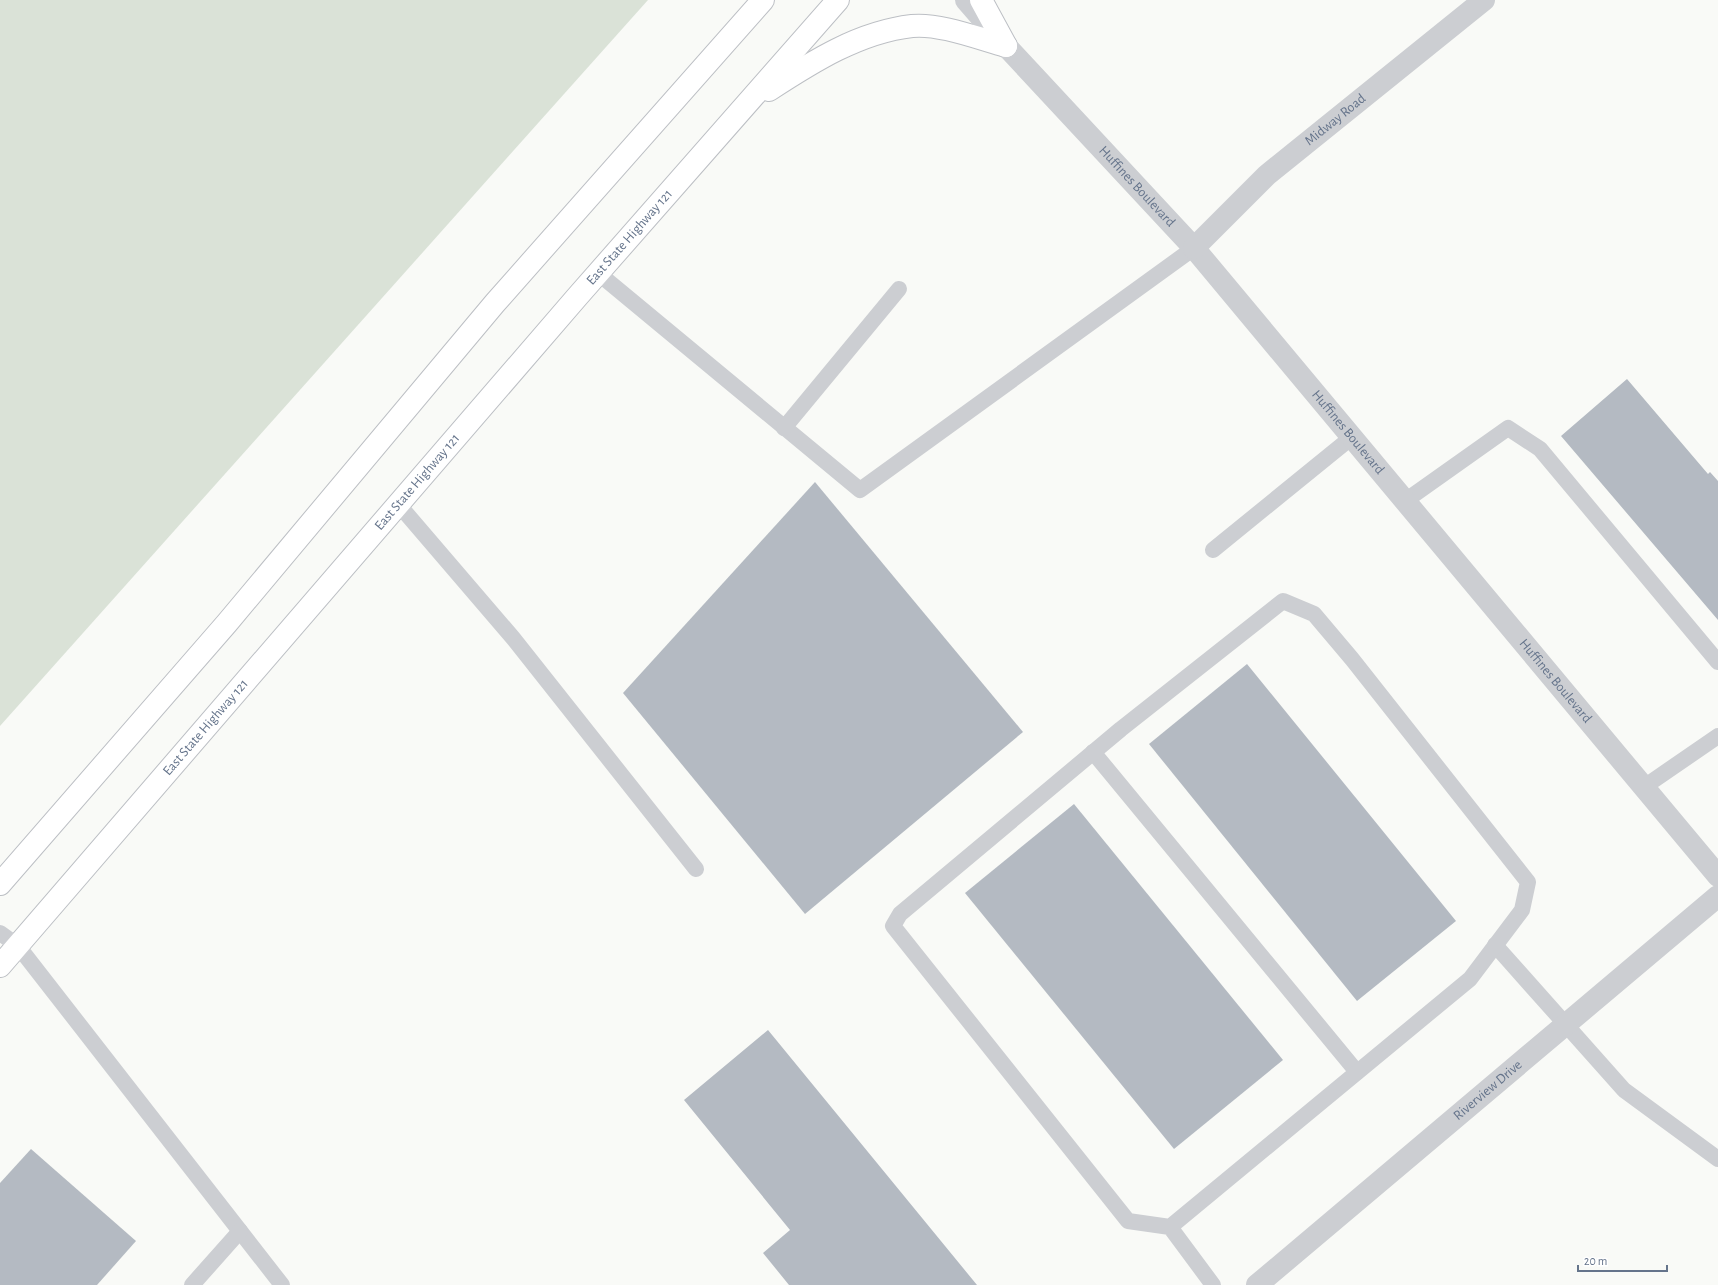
<svg xmlns="http://www.w3.org/2000/svg" width="1718" height="1285" font-family="'Alegreya Sans',sans-serif">
  <style>
    .green { fill: #dae2d7 }
    .building { fill: #b4bac2 }
    .lines { fill: none; stroke-linecap: round; stroke-linejoin: round }
    .primary-casing { stroke: #bcbfc4; stroke-width: 24 }
    .service { stroke: #ccced2; stroke-width: 16 }
    .minor { stroke: #ccced2; stroke-width: 22 }
    .primary { stroke: #fff; stroke-width: 22 }
    .labels { text-anchor: middle; dominant-baseline: central; stroke-width: 4; stroke-linejoin: round; paint-order: stroke }
    .street-label { font-size: 14px; fill: #65748b; stroke: #fff }
  </style>
  <rect width="100%" height="100%" fill="#f9faf7"/>
  <!-- green -->
  <polygon class="green" points="0,0 648,0 0,726"/>
  <!-- building -->
  <g class="building">
    <polygon points="1627,379 1708,474 1710,472 1718,481 1718,620 1561,436"/>
    <polygon points="815,482 1023,732 805,914 623,693"/>
    <polygon points="1247,664 1456,921 1357,1001 1149,744"/>
    <polygon points="1074,804 1283,1060 1174,1149 965,893"/>
    <polygon points="768,1030 977,1285 789,1285 763,1253 790,1230 684,1100"/>
    <polygon points="31,1149 136,1241 97,1285 0,1285 0,1183"/>
  </g>
  <g class="lines">
    <!-- primary casing -->
    <g class="primary-casing">
      <g id="primary">
        <polyline points="981,0 1006,46"/>
        <path d="M 769,90 C 812,62 859,32 912,26 C 939,23 980,39 1006,46"/>
        <polyline points="0,884 227,623 495,303 763,0"/>
        <path id="s4" d="M 0,966 L 577,297 L 838,0"/>
      </g>
    </g>
    <!-- service -->
    <g class="service">
      <polyline points="598,273 860,490 1194,248"/>
      <polyline points="784,428 899,289"/>
      <polyline points="1405,501 1508,428 1540,449 1718,662"/>
      <polyline points="399,505 513,638 696,869"/>
      <polyline points="1213,550 1352,437"/>
      <polyline points="1093,752 1357,1072"/>
      <polyline points="1644,787 1718,736"/>
      <polyline points="0,933 18,946 282,1285"/>
      <polyline points="1495,945 1624,1090 1718,1159"/>
      <polyline points="1170,1227 1470,979 1522,910 1528,882 1352,659 1314,614 1283,601 1121,729 900,914 893,926 1128,1221 1170,1227 1213,1285"/>
      <polyline points="192,1285 240,1231"/>
    </g>
    <!-- minor -->
    <g class="minor">
      <path id="s1" d="M 966,0 L 1006,46 L 1194,248 L 1718,876"/>
      <path id="s2" d="M 1194,248 L 1267,175 L 1484,0"/>
      <path id="s3" d="M 1257,1285 L 1718,896"/>
    </g>
    <!-- primary -->
    <use href="#primary" class="primary"/>
  </g>
  <g class="labels">
    <!-- street labels -->
    <g class="street-label">
      <text stroke="none"><textPath href="#s2" startOffset="191">Midway Road</textPath></text>
      <text stroke="none"><textPath href="#s1" startOffset="253">Huffines Boulevard</textPath></text>
      <text stroke="none"><textPath href="#s4" startOffset="963">East State Highway 121</textPath></text>
      <text stroke="none"><textPath href="#s1" startOffset="577">Huffines Boulevard</textPath></text>
      <text stroke="none"><textPath href="#s4" startOffset="639">East State Highway 121</textPath></text>
      <text stroke="none"><textPath href="#s1" startOffset="901">Huffines Boulevard</textPath></text>
      <text stroke="none"><textPath href="#s4" startOffset="315">East State Highway 121</textPath></text>
      <text stroke="none"><textPath href="#s3" startOffset="302">Riverview Drive</textPath></text>
    </g>
  </g>
  <!-- scale -->
  <path d="M1578 1265v6h89v-6" fill="none" stroke="#65748b" stroke-width="2"/>
  <text x="1584" y="1265" font-size="12" fill="#65748b" stroke="#ffffff" stroke-width="3" paint-order="stroke">20 m</text>
</svg>
